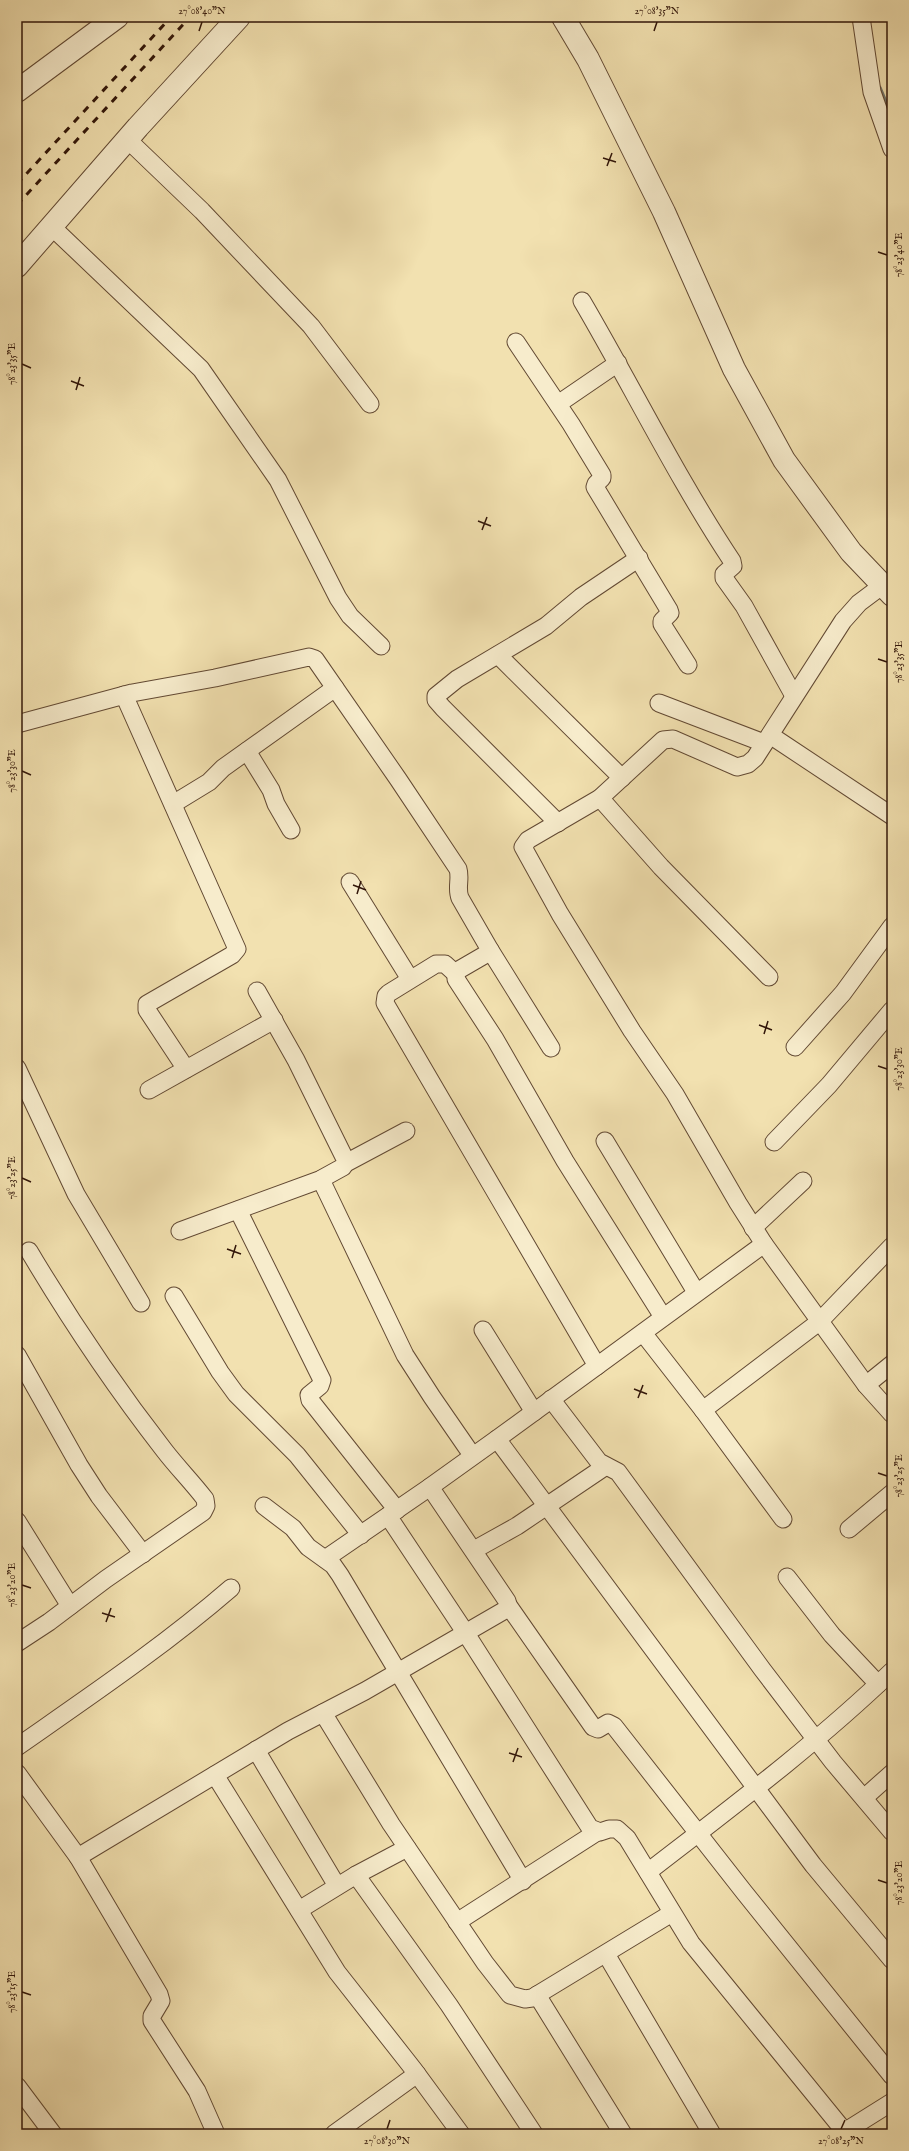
<svg xmlns="http://www.w3.org/2000/svg" width="909" height="2151" font-family="'IM FELL English',serif">
  <style>
    .lines { fill: none; stroke-linecap: round; stroke-linejoin: round }
    .stream { stroke: #737970; stroke-width: 5.5 }
    .minor-casing { stroke: #624933; stroke-width: 19 }
    .tertiary-casing { stroke: #624933; stroke-width: 24 }
    .minor { stroke: #f7eccc; stroke-width: 17 }
    .tertiary { stroke: #f7eccc; stroke-width: 22 }
    .rail { stroke: #321609; stroke-width: 3; stroke-dasharray: 7 7; stroke-linecap: butt }
    .ticks { fill: none; stroke: #321609; stroke-width: 1.5 }
    .neatline { fill: none; stroke: #321609; stroke-width: 1.5 }
    .ticks-label { font-size: 10px; text-anchor: middle; fill: #321609 }
  </style>
  <rect width="100%" height="100%" fill="#f2e1b0"/>
  <filter id="stains"><feTurbulence type="fractalNoise" baseFrequency=".005" numOctaves="4"/><feColorMatrix values="0 0 0 0 .2 0 0 0 0 .09 0 0 0 0 .02 0 0 0 .5 -.17"/></filter>
  <radialGradient id="worn" r=".72"><stop offset=".6" stop-color="#630" stop-opacity="0"/><stop offset="1" stop-color="#630" stop-opacity=".3"/></radialGradient>
  <g class="lines">
    <!-- stream -->
    <polyline class="stream" points="879,88 892,119"/>
    <!-- minor casing -->
    <g class="minor-casing">
      <g id="minor">
        <polyline points="861,17 872,92 892,149"/>
        <polyline points="127,139 202,211 311,326 370,404"/>
        <polyline points="52,227 201,369 278,480 338,598 350,616 381,646"/>
        <path d="M 582,301 C 633,388 677,478 732,561 L 733,566 L 724,574 L 724,578 L 744,606 L 794,696"/>
        <polyline points="516,342 571,424 602,475 602,478 596,484 595,487 669,610 670,613 662,621 662,624 688,665"/>
        <polyline points="558,404 618,363"/>
        <polyline points="883,585 859,603 843,621 755,758 748,764 737,767 673,739 663,740 600,798 528,840 523,847 560,914 632,1031 675,1094 738,1203 764,1244 866,1385 892,1414"/>
        <polyline points="498,655 622,778"/>
        <polyline points="124,695 237,949 232,955 147,1004 147,1010 186,1069"/>
        <polyline points="659,703 764,743"/>
        <path d="M 17,724 L 132,693 L 215,678 L 309,657 L 315,659 L 398,779 L 458,869 C 461,879 456,888 460,898 L 490,950 L 488,953 L 457,971 L 456,979 L 495,1039 L 565,1161 L 663,1317"/>
        <polyline points="770,735 892,816"/>
        <polyline points="247,751 271,790 276,804 291,830"/>
        <polyline points="600,798 661,867 769,977"/>
        <polyline points="173,804 209,782 223,768 335,688"/>
        <polyline points="558,823 443,708 436,700 436,696 457,679 546,626 581,597 639,558"/>
        <polyline points="350,882 410,979"/>
        <polyline points="490,950 551,1048"/>
        <polyline points="456,974 445,964 436,964 389,993 386,996 385,1003 597,1366"/>
        <polyline points="257,991 296,1060 346,1161 343,1167 323,1178 323,1184 405,1355 432,1397 472,1455"/>
        <polyline points="795,1047 843,993 892,926"/>
        <polyline points="17,1068 76,1194 141,1303"/>
        <polyline points="149,1090 274,1020"/>
        <polyline points="605,1141 696,1292"/>
        <polyline points="774,1142 829,1085 892,1010"/>
        <polyline points="346,1163 406,1131"/>
        <polyline points="238,1210 322,1380 320,1386 309,1395 310,1400 397,1510"/>
        <polyline points="753,1228 803,1181"/>
        <polyline points="180,1231 322,1179"/>
        <polyline points="174,1296 220,1372 236,1394 297,1455 361,1535"/>
        <polyline points="483,1330 534,1412"/>
        <polyline points="643,1333 703,1410 783,1519"/>
        <polyline points="17,1355 79,1465 99,1496 143,1554"/>
        <polyline points="866,1385 892,1364"/>
        <polyline points="551,1399 599,1462 618,1472 762,1669 833,1762 892,1832"/>
        <polyline points="703,1410 819,1322 892,1246"/>
        <polyline points="497,1439 813,1865 892,1960"/>
        <polyline points="264,1506 293,1528 308,1547 333,1565 340,1575 523,1881"/>
        <polyline points="388,1516 465,1632 590,1828 600,1832 609,1829 617,1829 627,1838 691,1943 845,2132"/>
        <polyline points="17,1521 70,1606"/>
        <polyline points="849,1529 892,1493"/>
        <polyline points="474,1550 517,1526 606,1466"/>
        <polyline points="325,1559 430,1487"/>
        <polyline points="787,1577 832,1635 878,1684"/>
        <polyline points="508,1605 593,1727 598,1729 608,1723 614,1726 744,1892 892,2076"/>
        <path d="M 17,1643 L 49,1622 L 106,1579 L 203,1512 L 206,1506 L 205,1499 C 192,1482 177,1467 164,1450 C 115,1387 70,1320 29,1251"/>
        <polyline points="323,1713 391,1824 485,1963 510,1995 525,1999 532,1998 672,1913"/>
        <path d="M 17,1747 C 90,1696 164,1646 231,1588"/>
        <polyline points="256,1750 337,1886"/>
        <polyline points="17,1773 78,1857 288,1731 365,1691 505,1610 508,1605 507,1601 430,1487 497,1439 764,1244"/>
        <polyline points="215,1775 337,1972 414,2070 461,2134"/>
        <polyline points="864,1798 892,1773"/>
        <polyline points="78,1857 159,1994 161,2001 152,2016 152,2021 197,2091 216,2134"/>
        <path d="M 648,1872 C 732,1807 816,1744 892,1671"/>
        <polyline points="356,1875 449,2005 534,2134"/>
        <polyline points="299,1910 356,1875 407,1848"/>
        <polyline points="457,1922 597,1832"/>
        <polyline points="606,1954 712,2134"/>
        <polyline points="537,1995 623,2134"/>
        <polyline points="17,2086 53,2134"/>
        <polyline points="334,2134 417,2074"/>
        <polyline points="841,2134 892,2102"/>
      </g>
    </g>
    <!-- tertiary casing -->
    <g class="tertiary-casing">
      <g id="tertiary">
        <polyline points="563,17 588,59 664,212 734,369 784,460 851,552 892,595"/>
        <polyline points="17,91 117,17"/>
        <polyline points="17,266 138,127 239,17"/>
      </g>
    </g>
    <!-- minor -->
    <use href="#minor" class="minor"/>
    <!-- tertiary -->
    <use href="#tertiary" class="tertiary"/>
    <!-- rail -->
    <g class="rail">
      <polyline points="17,184 171,17"/>
      <polyline points="17,205 190,17"/>
    </g>
  </g>
  <!-- ticks -->
  <path class="ticks" d="M 199,31 L 202,22M 654,31 L 657,22M 603,158 L 616,162M 607,166 L 612,153M 878,252 L 887,255M 22,364 L 31,368M 71,381 L 84,386M 76,390 L 80,377M 478,521 L 491,526M 482,530 L 487,517M 878,659 L 887,662M 22,771 L 31,775M 353,885 L 366,890M 357,894 L 361,881M 759,1025 L 772,1030M 764,1034 L 768,1021M 878,1066 L 887,1069M 22,1178 L 31,1182M 227,1249 L 241,1254M 232,1258 L 236,1245M 634,1389 L 647,1394M 638,1398 L 643,1385M 878,1473 L 887,1476M 22,1585 L 31,1588M 102,1613 L 115,1617M 106,1622 L 111,1608M 509,1753 L 522,1757M 513,1762 L 518,1748M 878,1880 L 887,1883M 22,1992 L 31,1995M 387,2129 L 390,2120M 841,2129 L 845,2120"/>
  <!-- margin -->
  <rect width="909" height="2151" fill="none" stroke="#f2e1b0" stroke-width="44"/>
  <rect x="22" y="22" width="865" height="2107" class="neatline"/>
  <g class="ticks-label">
    <text x="202" y="14">27°08'40"N</text>
    <text x="657" y="14">27°08'35"N</text>
    <text transform="translate(898 255) rotate(-90)" y="4">78°23'40"E</text>
    <text transform="translate(11 364) rotate(-90)" y="4">78°23'35"E</text>
    <text transform="translate(898 662) rotate(-90)" y="4">78°23'35"E</text>
    <text transform="translate(11 771) rotate(-90)" y="4">78°23'30"E</text>
    <text transform="translate(898 1069) rotate(-90)" y="4">78°23'30"E</text>
    <text transform="translate(11 1178) rotate(-90)" y="4">78°23'25"E</text>
    <text transform="translate(898 1476) rotate(-90)" y="4">78°23'25"E</text>
    <text transform="translate(11 1585) rotate(-90)" y="4">78°23'20"E</text>
    <text transform="translate(898 1883) rotate(-90)" y="4">78°23'20"E</text>
    <text transform="translate(11 1992) rotate(-90)" y="4">78°23'15"E</text>
    <text x="387" y="2144">27°08'30"N</text>
    <text x="841" y="2144">27°08'25"N</text>
  </g>
  <rect width="100%" height="100%" filter="url(#stains)"/>
  <rect width="100%" height="100%" fill="url(#worn)"/>
</svg>
